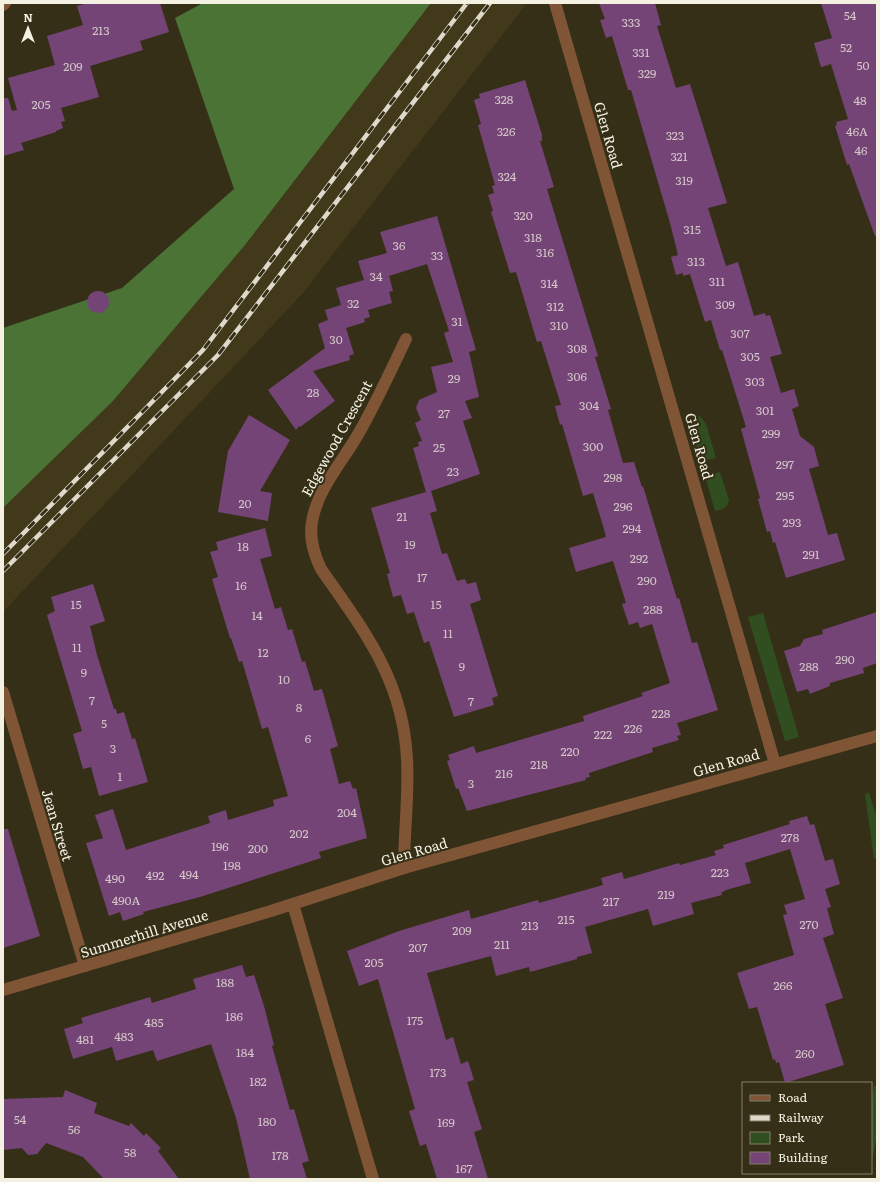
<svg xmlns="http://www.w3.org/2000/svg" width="880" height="1182" font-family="Literata,serif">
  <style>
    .built { fill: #42381a }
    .green { fill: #304e1f }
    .forest { fill: #4b7336 }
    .building { fill: #744477 }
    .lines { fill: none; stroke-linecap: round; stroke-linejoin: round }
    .minor { stroke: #7f5536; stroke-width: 12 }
    .rail-casing { stroke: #ded9ca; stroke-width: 4.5 }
    .rail { stroke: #362f18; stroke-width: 3; stroke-dasharray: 9; stroke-linecap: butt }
    .labels { text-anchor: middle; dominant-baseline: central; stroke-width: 4; stroke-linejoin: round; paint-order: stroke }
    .number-label { font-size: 12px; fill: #d4c5c7 }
    .street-label { font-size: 14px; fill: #f4f0e2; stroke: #362f18 }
  </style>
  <rect width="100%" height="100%" fill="#362f18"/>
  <!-- built -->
  <polygon class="built" points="431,3 527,3 303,293 3,612 3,508 113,401 245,245"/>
  <!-- green -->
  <g class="green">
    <polygon points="700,416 706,424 716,458 701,461 689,420"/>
    <path d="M 720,472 L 729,500 C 727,508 723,510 715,511 L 705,476 Z"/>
    <polygon points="763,613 799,737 785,741 748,617"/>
    <polygon points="869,793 877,817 877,858 874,859 865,794"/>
    <polygon points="874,1086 877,1086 877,1134 871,1168 871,1105"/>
  </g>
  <!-- forest -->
  <polygon class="forest" points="203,3 431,3 245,245 113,401 3,508 3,328 122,288 234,189 175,18"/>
  <!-- building -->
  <g class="building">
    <polygon points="88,3 160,3 169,32 140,41 143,50 90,66 99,97 61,108 65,121 61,122 63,128 56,131 56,132 21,143 24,150 3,156 3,98 8,98 12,111 17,110 8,78 55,65 47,36 83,25 77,6"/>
    <polygon points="599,3 655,3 661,25 657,26 676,88 690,84 727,203 708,208 726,266 738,262 754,316 765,313 766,316 770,315 782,354 770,357 781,393 794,389 799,406 792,409 800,436 814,447 819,466 809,469 828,535 837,533 845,560 786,578 775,542 773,543 770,531 767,532 758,499 760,498 741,429 746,427 722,350 720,350 711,320 705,322 690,274 683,276 683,273 676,275 671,257 678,255 670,223 631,90 628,90 612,36 606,38 600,20 605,19"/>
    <polygon points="821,3 877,3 877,236 875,236 849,164 847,165 835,126 837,125 836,122 848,119 831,64 821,67 814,43 832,38"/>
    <polygon points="525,80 542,135 542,141 540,141 554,187 547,189 598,356 595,357 611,409 608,410 623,463 634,462 642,487 643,486 677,599 679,598 692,643 697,642 718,710 677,723 681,735 677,736 679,740 652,748 653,752 589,773 590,777 585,778 586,780 467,811 458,788 456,789 447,761 450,760 448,755 474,746 476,753 584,721 583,716 643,696 641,693 670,683 652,624 640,628 638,622 629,625 622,604 626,603 613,561 576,572 569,548 606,537 604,529 593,493 583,496 562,424 560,425 555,406 561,405 541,341 537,342 516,272 510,273 491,212 493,211 488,195 494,193 492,186 495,185 478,125 481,124 474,100 480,98 479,94"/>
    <polygon points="437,216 476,350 469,352 479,397 465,401 472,418 463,421 480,474 431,491 437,511 430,513 442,554 447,553 457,581 465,579 467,584 476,582 481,600 470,604 498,696 492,698 494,705 454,717 429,641 424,643 414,612 407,614 401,595 393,597 387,574 390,573 371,508 426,492 413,448 419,446 418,442 422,441 415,423 421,420 416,408 419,400 437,392 431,367 453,362 444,333 449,331 427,264 389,276 393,291 389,292 392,303 368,310 370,317 364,319 365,322 346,328 354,354 349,356 350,360 313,371 335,401 300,427 299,426 296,430 268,390 325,348 318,324 328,320 325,310 341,305 336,288 364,280 358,261 387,253 380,232"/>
    <circle cx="98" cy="302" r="11"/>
    <polygon points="249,415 290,440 260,491 272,493 268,521 218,512 228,451"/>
    <polygon points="265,528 272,556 260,559 275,609 281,607 288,630 292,629 302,662 305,661 314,691 322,689 338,746 330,749 339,784 350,781 353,789 356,788 367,838 319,852 321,858 200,897 143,912 144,914 123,921 120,912 109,916 86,843 103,838 95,815 113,809 126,850 210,823 208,816 226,810 228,820 274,806 273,800 288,796 268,727 262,729 242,661 239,662 231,638 230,638 212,579 218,577 210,552 218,550 216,542"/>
    <polygon points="93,584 105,621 90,626 97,655 114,709 116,709 117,714 124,712 132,739 135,738 148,782 99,796 91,767 83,769 73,734 82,731 47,615 55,611 51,597"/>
    <polygon points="877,612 877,663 863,668 864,673 830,683 830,686 810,694 808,689 797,692 784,651 800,646 804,639 823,634 822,630"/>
    <polygon points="807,816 810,825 814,824 825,861 833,859 840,884 825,889 831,907 827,908 834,934 823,938 843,998 825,1004 844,1065 785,1083 779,1062 776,1063 775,1059 773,1060 757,1007 749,1009 737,973 794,955 783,915 787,914 784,905 805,899 790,849 745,863 751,883 726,890 721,893 722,895 691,903 694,914 653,926 648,909 585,927 592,953 577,957 577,959 530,972 529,967 496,976 491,956 427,973 446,1040 453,1037 461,1064 468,1061 474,1080 467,1082 482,1129 474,1132 488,1179 437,1179 426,1144 420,1146 409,1111 415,1109 378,979 359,986 347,951 399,931 469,910 471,919 538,900 539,903 603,885 601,878 622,872 624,879 679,863 680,865 716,855 714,851 724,848 723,845 790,824 789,821"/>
    <polygon points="3,829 8,829 40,936 3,948"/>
    <polygon points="242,965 246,977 254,975 264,1006 274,1045 272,1046 290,1110 294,1109 309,1161 302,1163 307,1179 250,1179 236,1118 211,1044 157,1061 153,1050 116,1061 112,1047 73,1059 64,1029 83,1023 81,1018 150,997 152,1003 196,989 193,979"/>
    <polygon points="65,1090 97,1103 94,1113 129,1126 131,1123 144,1136 146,1133 161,1148 158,1151 179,1179 104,1179 83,1157 46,1143 37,1154 28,1155 22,1148 3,1150 3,1099 63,1097"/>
  </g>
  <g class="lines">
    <!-- minor -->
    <g class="minor">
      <polyline points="555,3 775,764"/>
      <polyline points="3,5 5,3"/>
      <polyline points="3,692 85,966"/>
      <path d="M 404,868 C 404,832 409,796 407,759 C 403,679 364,631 321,569 C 314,554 309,539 312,522 C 317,489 344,460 360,431 C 377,401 391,370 406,339"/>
      <polyline points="293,904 373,1179"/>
      <polyline points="3,990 271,911 404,868 877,736"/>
    </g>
    <!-- rail casing -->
    <g class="rail-casing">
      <g id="rail">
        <polyline points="3,554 203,350 467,3"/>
        <polyline points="3,571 218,355 490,3"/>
      </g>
    </g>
    <!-- rail -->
    <use href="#rail" class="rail"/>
  </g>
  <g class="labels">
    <!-- number labels -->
    <g class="number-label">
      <text x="850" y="15">54</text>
      <text x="631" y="22">333</text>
      <text x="101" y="30">213</text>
      <text x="846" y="47">52</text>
      <text x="641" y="52">331</text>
      <text x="863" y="65">50</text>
      <text x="73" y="66">209</text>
      <text x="647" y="73">329</text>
      <text x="504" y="99">328</text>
      <text x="860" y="100">48</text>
      <text x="41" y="104">205</text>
      <text x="506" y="131">326</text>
      <text x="857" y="131">46A</text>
      <text x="675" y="135">323</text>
      <text x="861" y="150">46</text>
      <text x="679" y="156">321</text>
      <text x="507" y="176">324</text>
      <text x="684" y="180">319</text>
      <text x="523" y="215">320</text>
      <text x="692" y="229">315</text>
      <text x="533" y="237">318</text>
      <text x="399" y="245">36</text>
      <text x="545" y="252">316</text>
      <text x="437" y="255">33</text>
      <text x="696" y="261">313</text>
      <text x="376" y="276">34</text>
      <text x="717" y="281">311</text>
      <text x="549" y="283">314</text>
      <text x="353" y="303">32</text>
      <text x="725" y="304">309</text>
      <text x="555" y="306">312</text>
      <text x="457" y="321">31</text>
      <text x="559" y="325">310</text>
      <text x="740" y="333">307</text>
      <text x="336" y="339">30</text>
      <text x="577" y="348">308</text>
      <text x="750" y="356">305</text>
      <text x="577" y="376">306</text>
      <text x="454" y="378">29</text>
      <text x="755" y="381">303</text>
      <text x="313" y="392">28</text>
      <text x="589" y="405">304</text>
      <text x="765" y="410">301</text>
      <text x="444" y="413">27</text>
      <text x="771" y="433">299</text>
      <text x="593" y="446">300</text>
      <text x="439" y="447">25</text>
      <text x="785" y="464">297</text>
      <text x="453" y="471">23</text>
      <text x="613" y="477">298</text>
      <text x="785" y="495">295</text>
      <text x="245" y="503">20</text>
      <text x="623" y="506">296</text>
      <text x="402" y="516">21</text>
      <text x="792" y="522">293</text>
      <text x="632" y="528">294</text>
      <text x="410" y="544">19</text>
      <text x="243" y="546">18</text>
      <text x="811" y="554">291</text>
      <text x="639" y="558">292</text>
      <text x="422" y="577">17</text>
      <text x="647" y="580">290</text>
      <text x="241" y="585">16</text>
      <text x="76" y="604">15</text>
      <text x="436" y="604">15</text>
      <text x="653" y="609">288</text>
      <text x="257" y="615">14</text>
      <text x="448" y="633">11</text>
      <text x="77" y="647">11</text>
      <text x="263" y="652">12</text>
      <text x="845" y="659">290</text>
      <text x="462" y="666">9</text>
      <text x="809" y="666">288</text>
      <text x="84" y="672">9</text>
      <text x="284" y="679">10</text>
      <text x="92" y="700">7</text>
      <text x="471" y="701">7</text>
      <text x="299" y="707">8</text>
      <text x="661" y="713">228</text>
      <text x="104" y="723">5</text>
      <text x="633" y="728">226</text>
      <text x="603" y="734">222</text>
      <text x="308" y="738">6</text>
      <text x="113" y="748">3</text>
      <text x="570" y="751">220</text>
      <text x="539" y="764">218</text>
      <text x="504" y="773">216</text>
      <text x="120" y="776">1</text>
      <text x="471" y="783">3</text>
      <text x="347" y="812">204</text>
      <text x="299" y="833">202</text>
      <text x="790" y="837">278</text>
      <text x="220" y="846">196</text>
      <text x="258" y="848">200</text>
      <text x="232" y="865">198</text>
      <text x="720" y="872">223</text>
      <text x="189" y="874">494</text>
      <text x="155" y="875">492</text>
      <text x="115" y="878">490</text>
      <text x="666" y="894">219</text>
      <text x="126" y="900">490A</text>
      <text x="611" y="901">217</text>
      <text x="566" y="919">215</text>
      <text x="809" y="924">270</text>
      <text x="530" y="925">213</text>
      <text x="462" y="930">209</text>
      <text x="502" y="944">211</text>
      <text x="418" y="947">207</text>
      <text x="374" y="962">205</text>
      <text x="225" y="982">188</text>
      <text x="783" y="985">266</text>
      <text x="234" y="1016">186</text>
      <text x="415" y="1020">175</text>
      <text x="154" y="1022">485</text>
      <text x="124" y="1036">483</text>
      <text x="85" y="1039">481</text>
      <text x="245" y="1052">184</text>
      <text x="805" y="1053">260</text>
      <text x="438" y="1072">173</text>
      <text x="258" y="1081">182</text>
      <text x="20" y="1119">54</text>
      <text x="267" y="1121">180</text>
      <text x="446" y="1122">169</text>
      <text x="74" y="1129">56</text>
      <text x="130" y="1152">58</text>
      <text x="280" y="1155">178</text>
      <text x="464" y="1168">167</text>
    </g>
    <!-- street labels -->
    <g class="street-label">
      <text transform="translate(609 135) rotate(74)">Glen Road</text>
      <text transform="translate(336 438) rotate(-61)">Edgewood Crescent</text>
      <text transform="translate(700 446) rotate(74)">Glen Road</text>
      <text transform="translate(726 762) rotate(-16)">Glen Road</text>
      <text transform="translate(58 825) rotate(73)">Jean Street</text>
      <text transform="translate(414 851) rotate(-16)">Glen Road</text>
      <text transform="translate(144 933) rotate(-17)">Summerhill Avenue</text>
    </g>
  </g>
  <!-- border -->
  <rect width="880" height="1182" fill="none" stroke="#f4f0e2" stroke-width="8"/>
  <!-- legend -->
  <rect x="742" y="1082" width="130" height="92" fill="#362f18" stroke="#827c69"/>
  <rect x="750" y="1095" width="20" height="6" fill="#7f5536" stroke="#827c69"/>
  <text x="778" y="1102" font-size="12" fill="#f4f0e2">Road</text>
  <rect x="750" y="1115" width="20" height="6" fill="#ded9ca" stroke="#827c69"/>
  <text x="778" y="1122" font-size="12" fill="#f4f0e2">Railway</text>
  <rect x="750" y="1132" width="20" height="12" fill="#304e1f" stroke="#827c69"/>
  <text x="778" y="1142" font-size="12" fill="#f4f0e2">Park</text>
  <rect x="750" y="1152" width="20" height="12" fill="#744477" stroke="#827c69"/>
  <text x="778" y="1162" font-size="12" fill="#f4f0e2">Building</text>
  <!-- north arrow -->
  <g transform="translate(28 28)" stroke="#362f18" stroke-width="3" paint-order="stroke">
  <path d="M0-3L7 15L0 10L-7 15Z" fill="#f4f0e2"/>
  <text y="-6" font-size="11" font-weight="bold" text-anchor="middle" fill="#f4f0e2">N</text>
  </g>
</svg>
